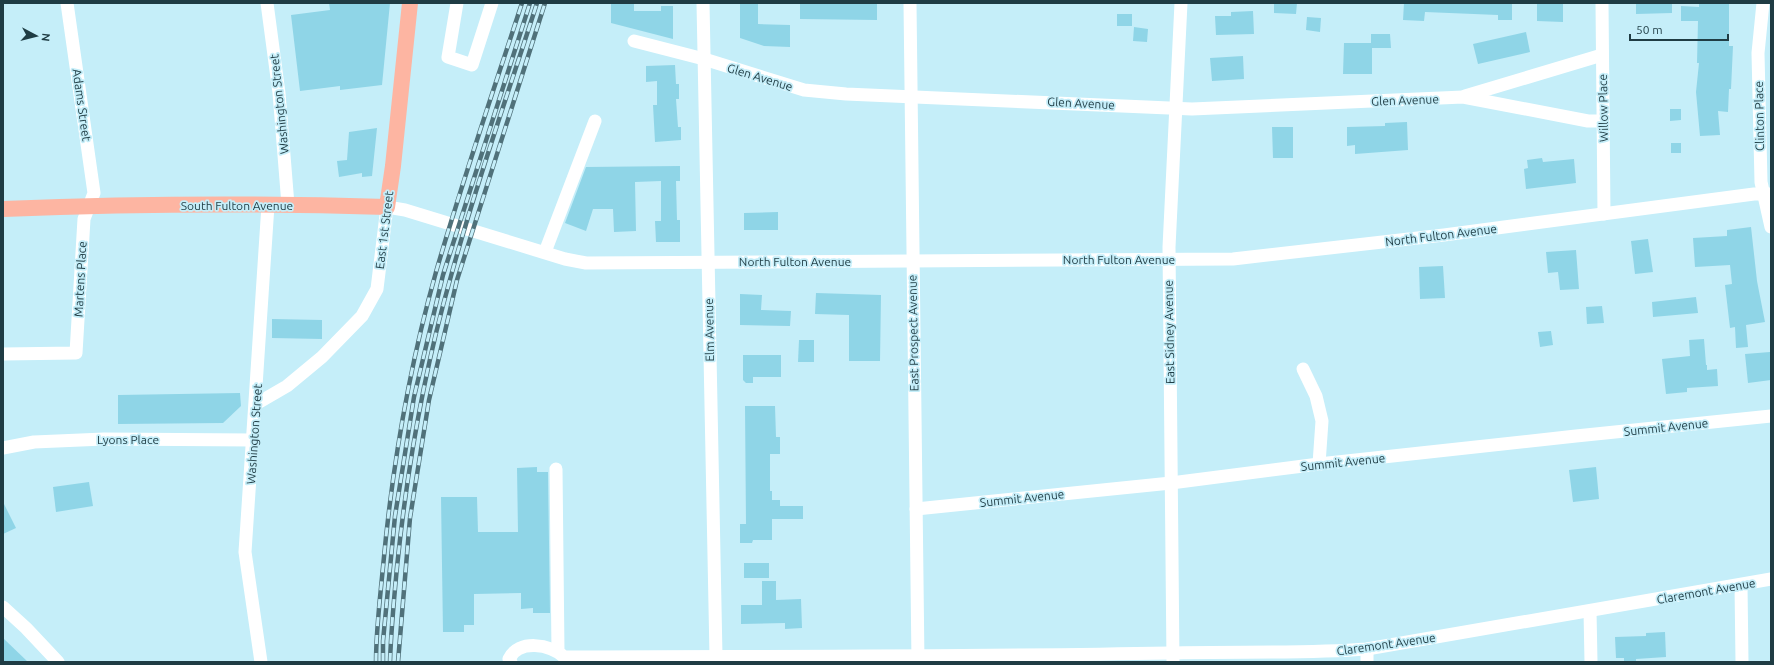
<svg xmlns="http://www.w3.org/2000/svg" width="1774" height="665" font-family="Ubuntu,sans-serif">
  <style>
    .building { fill: #8fd5e7 }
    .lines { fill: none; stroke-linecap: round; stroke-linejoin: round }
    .minor { stroke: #fff; stroke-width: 13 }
    .major { stroke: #fdb5a2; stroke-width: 16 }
    .rail-casing { stroke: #50717a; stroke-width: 4.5 }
    .rail { stroke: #c5eef9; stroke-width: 3; stroke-dasharray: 9; stroke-linecap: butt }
    .labels { text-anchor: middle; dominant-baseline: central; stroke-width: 3.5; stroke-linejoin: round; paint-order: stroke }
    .street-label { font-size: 12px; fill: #1f3c44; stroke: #c5eef9 }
  </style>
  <rect width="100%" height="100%" fill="#c5eef9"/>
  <!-- building -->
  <g class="building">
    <polygon points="329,3 390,3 382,85 340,90 340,86 300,91 291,15 330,10"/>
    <polygon points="611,3 634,3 634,11 661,11 661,6 673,6 673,39 611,23"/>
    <polygon points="740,3 758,3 758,24 790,25 790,47 764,46 740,38"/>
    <polygon points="800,3 877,3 877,20 800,19"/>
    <polygon points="1274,3 1297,3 1296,14 1274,13"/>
    <polygon points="1404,3 1512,3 1512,20 1498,20 1498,15 1425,12 1424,21 1403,20"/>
    <polygon points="1537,3 1563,3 1563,22 1537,21"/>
    <polygon points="1636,3 1672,3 1672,13 1636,14"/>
    <polygon points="1699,3 1729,3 1729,46 1733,46 1731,89 1729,89 1728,112 1718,111 1720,135 1700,136 1696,92 1699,63 1697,63 1698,21 1681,21 1681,6 1699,7"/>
    <polygon points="1253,11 1254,34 1216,35 1215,16 1231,16 1231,12"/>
    <rect x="1117" y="14" width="15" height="12"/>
    <polygon points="1307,17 1321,18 1320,32 1306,30"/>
    <polygon points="1134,27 1148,29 1147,42 1133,41"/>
    <polygon points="1526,32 1530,52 1478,64 1473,44"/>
    <polygon points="1371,34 1390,34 1391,48 1372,48 1372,74 1343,74 1344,43 1371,43"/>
    <polygon points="1243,56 1244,79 1212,81 1210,58"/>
    <polygon points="675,65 676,84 679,84 679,99 676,99 678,127 681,127 681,140 655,142 653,105 657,105 657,81 646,82 646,66"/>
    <polygon points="1670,109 1681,109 1681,120 1670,121"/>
    <polygon points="1407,122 1408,150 1355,154 1355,145 1347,146 1347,127 1385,126 1385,123"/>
    <polygon points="1272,127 1293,127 1293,158 1273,158"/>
    <polygon points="377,128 372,176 362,177 362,173 339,177 337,161 347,160 349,132"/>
    <rect x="1671" y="143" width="10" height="10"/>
    <polygon points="1542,158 1543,162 1574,159 1576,183 1526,189 1524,169 1528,168 1527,160"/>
    <polygon points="680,166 680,181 676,181 677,220 680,220 680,242 656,242 655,221 661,221 661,181 635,182 636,231 614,232 613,209 593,209 586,231 565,223 586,167"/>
    <polygon points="778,212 778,230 744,230 744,213"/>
    <polygon points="1751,227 1757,281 1765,322 1746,325 1748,347 1736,348 1735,327 1730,328 1725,285 1732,284 1730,265 1695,267 1693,238 1727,236 1727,230"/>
    <polygon points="1648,239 1653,272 1635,274 1631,241"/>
    <polygon points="1576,250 1579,289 1560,290 1558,272 1548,273 1546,252"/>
    <polygon points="1443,266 1445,298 1420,299 1419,267"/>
    <polygon points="816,293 881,295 880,361 849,361 849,315 815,314"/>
    <polygon points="740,294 762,295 761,310 791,311 790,326 740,325"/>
    <polygon points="1696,297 1698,313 1653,317 1652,302"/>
    <polygon points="1602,306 1604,323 1587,324 1586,307"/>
    <polygon points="272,319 322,320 322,339 272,338"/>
    <polygon points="1551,331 1553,345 1540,347 1538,332"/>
    <polygon points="1704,339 1706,365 1707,365 1707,370 1717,369 1718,386 1687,388 1687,392 1666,394 1662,359 1690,356 1689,340"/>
    <polygon points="799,340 814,340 814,362 798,362"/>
    <polygon points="1770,352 1771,380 1748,383 1745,354"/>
    <polygon points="743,355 781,355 781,377 753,377 753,383 746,383 743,380"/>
    <polygon points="240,393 241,406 223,423 118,424 118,395"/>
    <polygon points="745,406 775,406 776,437 780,437 780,454 770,454 770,491 772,491 772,500 780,500 780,506 803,506 803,519 772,519 772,540 753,540 752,543 740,543 740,524 746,524"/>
    <polygon points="537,467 537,472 548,472 550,613 533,613 533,608 521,609 521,593 474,594 474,625 464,625 464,632 443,632 441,497 477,497 478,532 518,532 517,468"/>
    <polygon points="1596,467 1599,499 1573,502 1569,470"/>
    <polygon points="89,482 93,506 56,512 53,487"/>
    <polygon points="3,502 16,528 3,534"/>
    <rect x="744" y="563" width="25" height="15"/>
    <polygon points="762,581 776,581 776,600 801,599 802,628 785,629 785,623 741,624 741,605 762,605"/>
    <polygon points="1665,632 1666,657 1636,659 1636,662 1624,662 1624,658 1616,658 1615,637 1646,636 1646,633"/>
    <polygon points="3,638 28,662 3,662"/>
  </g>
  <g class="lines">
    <!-- minor -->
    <g class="minor">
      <polyline points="267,3 279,93 288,205"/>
      <polyline points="457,3 448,57 472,65 492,3"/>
      <polyline points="703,3 716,656"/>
      <polyline points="910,3 918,662"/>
      <polyline points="1602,3 1604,214"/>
      <polyline points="1763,3 1758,53 1761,182 1771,227"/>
      <polyline points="634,41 704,59 804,90 846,94 1192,109 1463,97 1588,121 1603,121"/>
      <polyline points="1465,96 1602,55"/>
      <polyline points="545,252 595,121"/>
      <polyline points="3,354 76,353 84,219 94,193 67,3"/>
      <polyline points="1303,369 1316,396 1322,421 1319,464"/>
      <polyline points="256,404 287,386 322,357 362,316 377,289 387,207 405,210 565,259 586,263 1233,259 1444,235 1754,194 1771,194"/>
      <polyline points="3,448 34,442 104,439 253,440"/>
      <polyline points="556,469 558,651"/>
      <polyline points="916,509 1171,483 1319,464 1576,436 1771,416"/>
      <polyline points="1741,585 1742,662"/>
      <polyline points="3,607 26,628 58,662"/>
      <polyline points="1590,611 1591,662"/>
      <polyline points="1367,649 1367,662"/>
      <polyline points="261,662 245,552 268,205"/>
      <path d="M 511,662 L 509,659 C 518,639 551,644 564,657 C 766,656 967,657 1169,653 C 1235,651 1301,654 1367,649 L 1771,579"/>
      <polyline points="1173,662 1169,247 1181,3"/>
    </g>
    <!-- major -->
    <path class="major" d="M 3,209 C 131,204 259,203 387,207 L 393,166 L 410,3"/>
    <!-- rail casing -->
    <g class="rail-casing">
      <g id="rail">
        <path d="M 376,662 C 376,630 380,599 383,567 C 392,468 409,368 436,272 C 462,182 493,92 522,3"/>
        <polyline points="383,662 383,641 395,516 414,397 443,275 530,3"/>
        <path d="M 390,662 C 391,630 394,599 397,567 C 407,469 424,371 451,276 C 476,184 508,94 537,3"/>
        <polyline points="398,662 410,518 429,400 457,280 545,3"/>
      </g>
    </g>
    <!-- rail -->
    <use href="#rail" class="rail"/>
  </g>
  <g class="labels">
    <!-- street labels -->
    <g class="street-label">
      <text transform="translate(760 77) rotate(17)">Glen Avenue</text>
      <text transform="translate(1405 100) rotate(-2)">Glen Avenue</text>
      <text transform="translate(1081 103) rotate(3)">Glen Avenue</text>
      <text transform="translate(279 104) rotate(-96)">Washington Street</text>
      <text transform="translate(82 105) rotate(82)">Adams Street</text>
      <text transform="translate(1603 108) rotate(-91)">Willow Place</text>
      <text transform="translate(1759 116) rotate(-91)">Clinton Place</text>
      <text x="237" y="205">South Fulton Avenue</text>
      <text transform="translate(384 230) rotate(-83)">East 1st Street</text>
      <text transform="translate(1441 235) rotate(-7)">North Fulton Avenue</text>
      <text x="1119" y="259">North Fulton Avenue</text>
      <text x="795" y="261">North Fulton Avenue</text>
      <text transform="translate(80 279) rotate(-87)">Martens Place</text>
      <text transform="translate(709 330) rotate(-91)">Elm Avenue</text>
      <text transform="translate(1169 332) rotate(-91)">East Sidney Avenue</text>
      <text transform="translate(913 333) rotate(-91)">East Prospect Avenue</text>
      <text transform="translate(1666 427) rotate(-6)">Summit Avenue</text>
      <text transform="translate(254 434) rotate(-86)">Washington Street</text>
      <text x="128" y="439">Lyons Place</text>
      <text transform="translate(1343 462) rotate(-6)">Summit Avenue</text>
      <text transform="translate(1022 498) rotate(-6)">Summit Avenue</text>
      <text transform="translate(1706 591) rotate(-10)">Claremont Avenue</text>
      <text transform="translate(1386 644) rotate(-8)">Claremont Avenue</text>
    </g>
  </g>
  <!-- border -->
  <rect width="1774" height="665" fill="none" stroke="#1f3c44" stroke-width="8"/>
  <!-- north arrow -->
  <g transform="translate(36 36) rotate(97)" stroke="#c5eef9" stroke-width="3" paint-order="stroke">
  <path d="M0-3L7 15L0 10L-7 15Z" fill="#1f3c44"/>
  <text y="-6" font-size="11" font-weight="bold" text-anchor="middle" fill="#1f3c44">N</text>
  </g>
  <!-- scale -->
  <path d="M1630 34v6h98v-6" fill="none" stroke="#1f3c44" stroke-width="2"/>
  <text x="1636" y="34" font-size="12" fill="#1f3c44" stroke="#c5eef9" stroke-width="3" paint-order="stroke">50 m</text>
</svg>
